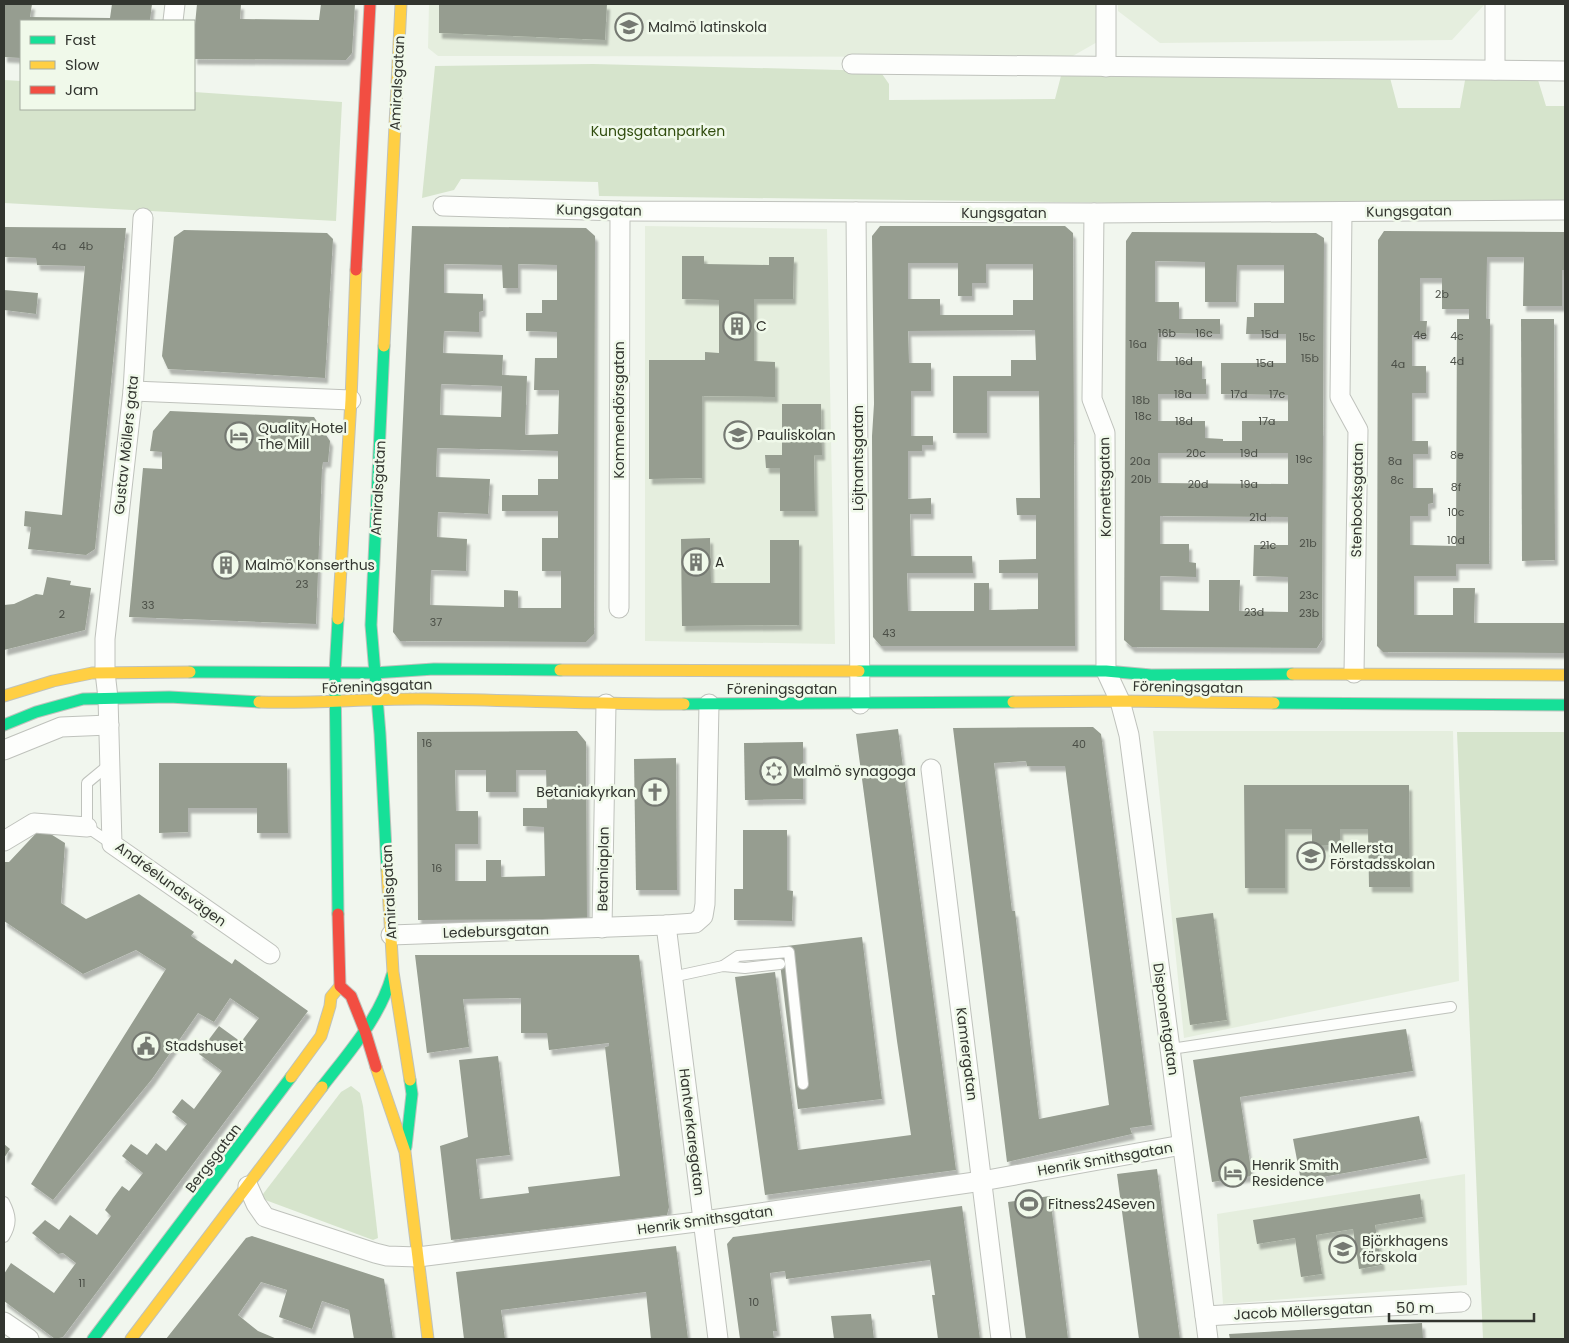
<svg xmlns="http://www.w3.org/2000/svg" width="1569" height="1343" font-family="Poppins,sans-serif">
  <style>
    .built { fill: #e5eede }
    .green { fill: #d6e4cc }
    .building { fill: #969d90; fill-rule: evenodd; filter: url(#shadow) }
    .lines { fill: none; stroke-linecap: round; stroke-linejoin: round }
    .lane-casing { stroke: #bfc2bc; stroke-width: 12 }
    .street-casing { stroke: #bfc2bc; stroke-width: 21 }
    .fast-casing { stroke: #bfc2bc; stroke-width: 13 }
    .slow-casing { stroke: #bfc2bc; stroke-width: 13 }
    .jam-casing { stroke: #bfc2bc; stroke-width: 13 }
    .lane { stroke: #fdfefc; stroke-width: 10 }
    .street { stroke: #fdfefc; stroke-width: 19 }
    .fast { stroke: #16e098; stroke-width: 11 }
    .slow { stroke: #ffcf43; stroke-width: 11 }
    .jam { stroke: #f24e42; stroke-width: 11 }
    .labels { text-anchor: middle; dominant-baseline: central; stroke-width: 5; stroke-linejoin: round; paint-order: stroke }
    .number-label { font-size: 11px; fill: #4b4f47 }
    .poi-label { font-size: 14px; fill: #32352f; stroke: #f0f9ea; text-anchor: start }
    .street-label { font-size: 14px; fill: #32352f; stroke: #f0f9ea }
    .park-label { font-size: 14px; fill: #314d0e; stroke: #f0f9ea }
  </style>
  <defs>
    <filter id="shadow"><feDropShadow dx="3" dy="5.5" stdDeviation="1" flood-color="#0004"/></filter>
  </defs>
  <rect width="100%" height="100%" fill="#f1f6ee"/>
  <!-- built -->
  <g class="built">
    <polygon points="429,4 1099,4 1099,41 1071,57 438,56 428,48"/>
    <polygon points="1118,4 1485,4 1452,40 1160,43 1118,11"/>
    <polygon points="645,226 827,229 835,644 645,641"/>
    <polygon points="1153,731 1453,731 1459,981 1184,1038"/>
    <polygon points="1465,1174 1467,1285 1223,1304 1217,1214"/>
  </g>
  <!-- green -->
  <g class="green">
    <polygon points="593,64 880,71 889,84 889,100 1055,99 1062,72 1389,74 1398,108 1460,108 1466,75 1538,80 1546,106 1565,106 1565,202 1294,205 599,196 598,182 461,179 454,190 422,198 435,66"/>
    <polygon points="4,80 21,81 21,109 194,109 194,92 342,102 336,221 4,203"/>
    <polygon points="1457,732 1565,732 1565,1339 1483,1339"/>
    <polygon points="351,1086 360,1093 363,1106 378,1238 373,1240 260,1198 341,1092"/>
  </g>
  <!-- building -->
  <g class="building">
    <polygon points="4,4 32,4 30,17 110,18 112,4 152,4 150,21 21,21 21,58 4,57"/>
    <polygon points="197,4 241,4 240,19 319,20 321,4 355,4 352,53 346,60 194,59 194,35"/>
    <polygon points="439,4 607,4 605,40 439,33"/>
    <path d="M 412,226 L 586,228 L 595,236 L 594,634 L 586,642 L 400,641 L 393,632 ZM 444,264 L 502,265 L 503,288 L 518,288 L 518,264 L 557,265 L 557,300 L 542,300 L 542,313 L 526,313 L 526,331 L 557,332 L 557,358 L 535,358 L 534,390 L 559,390 L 558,434 L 525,435 L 527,376 L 502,375 L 503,355 L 443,353 L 444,331 L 479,332 L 479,312 L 483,311 L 483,294 L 444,293 ZM 441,384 L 502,386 L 501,417 L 440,415 ZM 437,448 L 558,451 L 558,479 L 538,479 L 538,495 L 502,495 L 502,511 L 558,511 L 558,538 L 542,538 L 542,571 L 561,571 L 561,608 L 518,608 L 518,591 L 504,590 L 504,607 L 430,605 L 431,570 L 466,571 L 467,539 L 437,537 L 438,512 L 488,514 L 490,479 L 436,477 Z"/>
    <path d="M 880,226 L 1065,226 L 1073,233 L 1075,646 L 881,646 L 873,637 L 872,436 L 874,404 L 872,236 ZM 908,263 L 958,263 L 958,296 L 972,296 L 972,283 L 986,283 L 986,264 L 1033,264 L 1033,300 L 1013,300 L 1013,315 L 940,315 L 940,299 L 908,299 ZM 1035,330 L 1036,360 L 1011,360 L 1011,376 L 953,376 L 953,433 L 987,433 L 987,391 L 1039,391 L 1040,498 L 1016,498 L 1017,515 L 1036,515 L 1036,559 L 999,560 L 999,573 L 1038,573 L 1038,609 L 989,610 L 989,583 L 974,583 L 974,611 L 908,611 L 907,573 L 973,573 L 972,556 L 911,556 L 910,514 L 931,514 L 931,498 L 908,499 L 908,451 L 922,451 L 922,445 L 933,445 L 933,436 L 911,436 L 911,391 L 931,391 L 931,363 L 909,363 L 908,331 Z"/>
    <polygon points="4,227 126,228 95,549 86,555 28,549 31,527 24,526 25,511 62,515 85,266 37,265 36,258 4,257"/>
    <polygon points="184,230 327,233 333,239 325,378 168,369 162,356 174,237"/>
    <path d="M 1384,231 L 1565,232 L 1565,270 L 1562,270 L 1562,306 L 1523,306 L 1524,257 L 1487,257 L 1486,319 L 1490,319 L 1489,564 L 1456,564 L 1456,576 L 1414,576 L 1414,615 L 1453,615 L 1453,588 L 1475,588 L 1474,623 L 1565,623 L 1565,653 L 1383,652 L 1377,646 L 1378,240 ZM 1420,278 L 1442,278 L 1442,309 L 1469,309 L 1469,319 L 1457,319 L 1456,546 L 1410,545 L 1410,516 L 1428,516 L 1428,504 L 1433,503 L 1433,488 L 1413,488 L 1413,454 L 1428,454 L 1428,441 L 1412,441 L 1412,393 L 1426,393 L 1426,366 L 1412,366 L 1412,335 L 1426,335 L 1427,321 L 1420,321 Z"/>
    <path d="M 1132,232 L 1316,233 L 1324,238 L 1322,640 L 1317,648 L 1132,647 L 1124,640 L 1126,241 ZM 1155,261 L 1205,262 L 1205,302 L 1236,302 L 1237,265 L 1284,265 L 1284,303 L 1254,303 L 1254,317 L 1247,317 L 1246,334 L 1286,334 L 1286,363 L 1221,363 L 1221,394 L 1288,395 L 1288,421 L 1242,421 L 1242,441 L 1223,441 L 1223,439 L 1205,438 L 1205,421 L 1158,421 L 1158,394 L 1206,394 L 1206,379 L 1202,379 L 1202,361 L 1157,361 L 1158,333 L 1220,334 L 1220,319 L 1179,319 L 1179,302 L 1155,302 ZM 1158,453 L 1288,453 L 1288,484 L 1158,483 ZM 1160,516 L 1288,517 L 1288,545 L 1254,545 L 1253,576 L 1288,577 L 1288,612 L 1239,611 L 1240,580 L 1209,580 L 1209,611 L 1160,610 L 1160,576 L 1196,577 L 1196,563 L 1189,562 L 1189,544 L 1160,544 Z"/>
    <polygon points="682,256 704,256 704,264 769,265 769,257 794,257 793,299 754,299 754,361 775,362 775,397 702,396 702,478 649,479 649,360 705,360 705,352 719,353 719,300 682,299"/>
    <polygon points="4,290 38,293 36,314 4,310"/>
    <polygon points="1521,319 1554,319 1555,560 1522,561"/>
    <polygon points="782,404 821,404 822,455 814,455 815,511 780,511 780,468 766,468 765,455 782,455"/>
    <polygon points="170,411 314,417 330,441 328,462 323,462 322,469 316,624 129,617 143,468 162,469 162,452 150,451 153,431"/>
    <polygon points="710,538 711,583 770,583 770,540 799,540 799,625 682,626 681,539"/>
    <polygon points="47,577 71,581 70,585 91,588 85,630 4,650 4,605 14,604 36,594 43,595"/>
    <path d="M 1093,727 L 1101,734 L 1152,1125 L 1130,1128 L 1132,1134 L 1007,1162 L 953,728 ZM 1026,761 L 1027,766 L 1065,766 L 1109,1105 L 1039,1119 L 1015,911 L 1012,911 L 994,763 Z"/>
    <polygon points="898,729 956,1170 765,1195 735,977 775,972 798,1150 911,1135 897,1041 856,734"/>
    <path d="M 577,731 L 586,742 L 587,919 L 418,920 L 417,732 ZM 455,770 L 486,770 L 486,792 L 516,792 L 516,770 L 546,770 L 547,808 L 523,808 L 523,826 L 544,827 L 545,876 L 501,877 L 501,860 L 486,860 L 486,881 L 455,881 L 455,844 L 478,844 L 478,811 L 456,811 Z"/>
    <polygon points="803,742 803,799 745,800 744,743"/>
    <polygon points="676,758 677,890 636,890 634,759"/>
    <polygon points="159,763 287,763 288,833 257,833 257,808 188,808 188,832 159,833"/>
    <polygon points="1244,785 1409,785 1410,887 1369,887 1368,829 1340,829 1340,845 1312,846 1312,829 1285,829 1285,888 1245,888"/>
    <polygon points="41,828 65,843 61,903 86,919 139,894 194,932 191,936 232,964 235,959 308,1011 63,1337 55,1339 4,1301 4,1274 11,1263 54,1293 76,1263 63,1253 58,1254 32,1233 45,1220 59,1230 70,1215 97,1235 111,1216 105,1210 113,1198 122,1186 129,1191 143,1173 122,1156 131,1144 147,1155 156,1143 166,1151 187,1124 172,1112 182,1099 194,1109 222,1071 199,1054 207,1042 219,1026 241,1042 259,1018 230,998 214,1022 198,1013 152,1079 53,1200 31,1184 166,969 136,950 83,974 4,921 4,862 9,862"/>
    <polygon points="743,830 787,830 787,890 793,891 792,921 734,920 734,889 743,889"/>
    <polygon points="1213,913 1227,1020 1190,1025 1176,918"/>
    <polygon points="862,937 882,1099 798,1109 778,947"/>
    <polygon points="415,955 639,955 669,1207 667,1215 451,1240 440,1146 468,1137 459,1060 498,1056 510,1155 476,1159 480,1199 529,1193 528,1187 620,1176 605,1047 609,1046 609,1043 549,1050 547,1033 521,1033 521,998 463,999 469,1047 427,1053"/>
    <polygon points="1406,1029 1413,1071 1240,1097 1252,1176 1212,1182 1193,1060"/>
    <polygon points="1419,1116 1427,1158 1301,1181 1293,1139"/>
    <polygon points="4,1144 10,1149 4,1158"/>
    <polygon points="1157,1169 1163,1216 1180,1339 1139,1339 1117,1174"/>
    <polygon points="1420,1194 1423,1217 1375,1225 1382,1265 1359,1269 1353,1229 1316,1235 1322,1274 1301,1277 1295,1238 1257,1244 1253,1220"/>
    <polygon points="1050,1196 1068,1339 1026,1339 1008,1202"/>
    <polygon points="962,1206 980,1339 938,1339 932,1295 935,1295 930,1260 786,1279 785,1271 770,1273 777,1331 773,1331 774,1339 740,1339 727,1244 733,1237"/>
    <polygon points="252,1236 384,1279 393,1339 354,1339 349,1310 322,1301 312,1329 279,1317 287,1290 261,1282 238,1315 258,1331 277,1339 166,1339 246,1238"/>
    <polygon points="676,1246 688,1339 651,1339 646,1292 501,1310 505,1339 464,1339 456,1272"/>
    <polygon points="871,1314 874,1339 834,1339 831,1316"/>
    <polygon points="1422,1323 1423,1339 1230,1339 1229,1334"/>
  </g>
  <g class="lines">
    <!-- lane casing -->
    <g class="lane-casing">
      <g id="lane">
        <polyline points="110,764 87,783 87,827 112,844"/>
        <polyline points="723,966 738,956 789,952 803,1084"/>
        <polyline points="672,977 723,966 745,968 780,964"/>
        <polyline points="1171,1049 1451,1007"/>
        <path d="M 4,1202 C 11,1215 12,1224 4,1237"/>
      </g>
    </g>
    <!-- street casing -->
    <g class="street-casing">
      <g id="street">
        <polyline points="1106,4 1106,67"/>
        <polyline points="173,21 175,4"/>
        <polyline points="852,64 1565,71"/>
        <polyline points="1495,70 1495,4"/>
        <polyline points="443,206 620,211 1094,213 1565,210"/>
        <polyline points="856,212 860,704"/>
        <polyline points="1342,212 1340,397 1358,430 1354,673"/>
        <polyline points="1094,213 1092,399 1105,433 1106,671 1120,701 1129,735 1208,1339"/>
        <polyline points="143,218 133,391 105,639 105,672 108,698 112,844 270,954"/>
        <polyline points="133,391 351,400"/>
        <polyline points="619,608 620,211"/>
        <polyline points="4,750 61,727 109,725"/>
        <polyline points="931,769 1001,1339"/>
        <polyline points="4,841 34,823 87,827"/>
        <polyline points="666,925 718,1339"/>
        <polyline points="602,928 606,704"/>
        <polyline points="391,935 666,925 695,923 703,916 705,904 709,704"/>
        <polyline points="248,1186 256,1204 265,1217 375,1253 387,1256 418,1257 704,1221 982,1181 1182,1145"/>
        <polyline points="1205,1316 1461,1302"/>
        <polyline points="4,1322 29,1339"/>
      </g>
    </g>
    <!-- fast casing -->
    <g class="fast-casing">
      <g id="fast">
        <polyline points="384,346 371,625 380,734 387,870"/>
        <polyline points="859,671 1106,671 1151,675 1292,674"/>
        <polyline points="190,672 374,673 434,669 560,670"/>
        <polyline points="1274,703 1565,705"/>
        <polyline points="684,704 1013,702"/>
        <polyline points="4,725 36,712 83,699 169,697 259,702"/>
        <polyline points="338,914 335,672 338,619"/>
        <path d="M 322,1087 C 349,1052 380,1018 392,975"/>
        <polyline points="406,1147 412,1094 410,1080"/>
        <polyline points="93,1339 291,1077"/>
      </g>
    </g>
    <!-- slow casing -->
    <g class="slow-casing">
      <g id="slow">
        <polyline points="384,346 401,4"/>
        <polyline points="338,619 351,400 356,270"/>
        <polyline points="560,670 859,671"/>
        <polyline points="1292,674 1565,675"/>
        <polyline points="4,696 53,681 92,673 190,672"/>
        <path d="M 259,702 C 315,704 370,698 426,699 C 512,700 598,704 684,704"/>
        <polyline points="1013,702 1120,701 1274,703"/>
        <polyline points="387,870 393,972 410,1080"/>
        <polyline points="376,1067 405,1152 428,1339"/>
        <polyline points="291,1077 321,1036 330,1006 331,997 340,986"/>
        <polyline points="131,1339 322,1087"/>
      </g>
    </g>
    <!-- jam casing -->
    <g class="jam-casing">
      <g id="jam">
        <polyline points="356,270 370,4"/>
        <polyline points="338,914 340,986 351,996 365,1031 376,1067"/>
      </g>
    </g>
    <!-- lane -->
    <use href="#lane" class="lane"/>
    <!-- street -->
    <use href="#street" class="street"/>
    <!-- fast -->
    <use href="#fast" class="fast"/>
    <!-- slow -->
    <use href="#slow" class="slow"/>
    <!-- jam -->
    <use href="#jam" class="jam"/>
  </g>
  <!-- icons -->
  <defs>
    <g id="school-ring" transform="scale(1.4375)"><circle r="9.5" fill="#f0f9ea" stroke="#757972" stroke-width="1.5"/><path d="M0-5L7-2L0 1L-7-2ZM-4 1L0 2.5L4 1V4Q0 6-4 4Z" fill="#757972"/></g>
    <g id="building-ring" transform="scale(1.4375)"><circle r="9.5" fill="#f0f9ea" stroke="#757972" stroke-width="1.5"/><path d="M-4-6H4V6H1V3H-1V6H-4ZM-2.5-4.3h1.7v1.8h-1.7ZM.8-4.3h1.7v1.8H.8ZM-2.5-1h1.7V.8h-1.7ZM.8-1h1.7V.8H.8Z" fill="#757972"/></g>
    <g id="hotel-ring" transform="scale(1.4375)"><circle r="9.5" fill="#f0f9ea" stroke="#757972" stroke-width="1.5"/><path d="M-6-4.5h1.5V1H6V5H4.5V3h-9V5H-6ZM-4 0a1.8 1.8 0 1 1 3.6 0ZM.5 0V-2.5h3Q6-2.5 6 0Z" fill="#757972"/></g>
    <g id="synagogue-ring" transform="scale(1.4375)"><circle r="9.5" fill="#f0f9ea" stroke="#757972" stroke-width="1.5"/><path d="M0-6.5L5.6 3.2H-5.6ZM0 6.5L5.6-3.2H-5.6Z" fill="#757972"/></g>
    <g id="church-ring" transform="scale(1.4375)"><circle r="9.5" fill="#f0f9ea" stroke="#757972" stroke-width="1.5"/><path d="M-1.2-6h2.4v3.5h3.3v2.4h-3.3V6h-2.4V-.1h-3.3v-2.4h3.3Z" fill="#757972"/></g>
    <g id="civic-ring" transform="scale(1.4375)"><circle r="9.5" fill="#f0f9ea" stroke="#757972" stroke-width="1.5"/><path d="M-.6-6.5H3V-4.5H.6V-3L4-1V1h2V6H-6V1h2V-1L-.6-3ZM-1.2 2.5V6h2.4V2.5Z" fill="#757972"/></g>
    <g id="stadium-ring" transform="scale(1.4375)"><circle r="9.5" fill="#f0f9ea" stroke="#757972" stroke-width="1.5"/><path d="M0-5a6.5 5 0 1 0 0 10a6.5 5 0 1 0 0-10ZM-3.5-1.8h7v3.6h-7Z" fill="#757972"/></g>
  </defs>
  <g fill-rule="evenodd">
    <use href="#school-ring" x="629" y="27"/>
    <use href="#building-ring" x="737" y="326"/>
    <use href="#school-ring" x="738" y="435"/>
    <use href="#hotel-ring" x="239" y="436"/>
    <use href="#building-ring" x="696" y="562"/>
    <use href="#building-ring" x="226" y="565"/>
    <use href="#synagogue-ring" x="774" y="771"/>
    <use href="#church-ring" x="655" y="792"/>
    <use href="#school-ring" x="1311" y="856"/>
    <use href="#civic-ring" x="146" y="1046"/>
    <use href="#hotel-ring" x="1233" y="1173"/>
    <use href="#stadium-ring" x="1029" y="1204"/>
    <use href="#school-ring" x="1343" y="1249"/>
  </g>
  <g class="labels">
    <!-- number labels -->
    <g class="number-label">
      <text x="59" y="246">4a</text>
      <text x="86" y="246">4b</text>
      <text x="1442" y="294">2b</text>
      <text x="1167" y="333">16b</text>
      <text x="1204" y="333">16c</text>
      <text x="1270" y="334">15d</text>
      <text x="1420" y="335">4e</text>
      <text x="1457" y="336">4c</text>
      <text x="1307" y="337">15c</text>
      <text x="1138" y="344">16a</text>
      <text x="1310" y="358">15b</text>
      <text x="1184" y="361">16d</text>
      <text x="1457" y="361">4d</text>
      <text x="1265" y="363">15a</text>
      <text x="1398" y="364">4a</text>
      <text x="1183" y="394">18a</text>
      <text x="1239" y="394">17d</text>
      <text x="1277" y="394">17c</text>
      <text x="1141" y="400">18b</text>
      <text x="1143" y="416">18c</text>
      <text x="1184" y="421">18d</text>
      <text x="1267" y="421">17a</text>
      <text x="1196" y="453">20c</text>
      <text x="1249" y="453">19d</text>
      <text x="1457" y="455">8e</text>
      <text x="1304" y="459">19c</text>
      <text x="1140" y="461">20a</text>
      <text x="1395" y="461">8a</text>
      <text x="1141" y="479">20b</text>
      <text x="1397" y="480">8c</text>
      <text x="1198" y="484">20d</text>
      <text x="1249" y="484">19a</text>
      <text x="1456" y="487">8f</text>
      <text x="1456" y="512">10c</text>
      <text x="1258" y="517">21d</text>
      <text x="1456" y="540">10d</text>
      <text x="1308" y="543">21b</text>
      <text x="1268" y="545">21c</text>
      <text x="302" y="584">23</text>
      <text x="1309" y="595">23c</text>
      <text x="148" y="605">33</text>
      <text x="1254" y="612">23d</text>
      <text x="1309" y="613">23b</text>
      <text x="62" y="614">2</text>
      <text x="436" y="622">37</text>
      <text x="889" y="633">43</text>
      <text x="427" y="743">16</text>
      <text x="1079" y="744">40</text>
      <text x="437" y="868">16</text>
      <text x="82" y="1283">11</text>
      <text x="754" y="1302">10</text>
    </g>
    <!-- poi labels -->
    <g class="poi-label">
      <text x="648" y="27">Malmö latinskola</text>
      <text x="756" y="326">C</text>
      <text x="258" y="428">Quality Hotel<tspan x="258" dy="16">The Mill</tspan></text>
      <text x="757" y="435">Pauliskolan</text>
      <text x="715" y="562">A</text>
      <text x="245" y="565">Malmö Konserthus</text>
      <text x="793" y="771">Malmö synagoga</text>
      <text x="636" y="792" text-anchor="end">Betaniakyrkan</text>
      <text x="1330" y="848">Mellersta<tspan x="1330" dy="16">Förstadsskolan</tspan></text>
      <text x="165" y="1046">Stadshuset</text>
      <text x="1252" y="1165">Henrik Smith<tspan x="1252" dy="16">Residence</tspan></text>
      <text x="1048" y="1204">Fitness24Seven</text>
      <text x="1362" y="1241">Björkhagens<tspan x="1362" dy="16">förskola</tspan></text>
    </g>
    <!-- street labels -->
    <g class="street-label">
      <text transform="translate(397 83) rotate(-87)">Amiralsgatan</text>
      <text transform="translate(599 210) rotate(1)">Kungsgatan</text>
      <text transform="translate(1409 211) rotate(-1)">Kungsgatan</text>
      <text x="1004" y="213">Kungsgatan</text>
      <text transform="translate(619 410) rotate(-90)">Kommendörsgatan</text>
      <text transform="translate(126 445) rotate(-84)">Gustav Möllers gata</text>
      <text transform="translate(858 458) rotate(-90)">Löjtnantsgatan</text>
      <text transform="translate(1105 487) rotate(-91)">Kornettsgatan</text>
      <text transform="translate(378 488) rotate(-87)">Amiralsgatan</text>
      <text transform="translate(1357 500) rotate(-89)">Stenbocksgatan</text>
      <text transform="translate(377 686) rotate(-2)">Föreningsgatan</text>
      <text transform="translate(1188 687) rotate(1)">Föreningsgatan</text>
      <text x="782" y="689">Föreningsgatan</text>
      <text transform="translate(603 869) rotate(-89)">Betaniaplan</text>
      <text transform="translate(171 884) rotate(36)">Andréelundsvägen</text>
      <text transform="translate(389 892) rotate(-93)">Amiralsgatan</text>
      <text transform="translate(496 931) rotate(-2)">Ledebursgatan</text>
      <text transform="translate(1166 1019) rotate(82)">Disponentgatan</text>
      <text transform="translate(967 1054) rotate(83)">Kamrergatan</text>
      <text transform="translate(692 1132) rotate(83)">Hantverkaregatan</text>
      <text transform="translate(213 1158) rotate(-53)">Bergsgatan</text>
      <text transform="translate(1105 1159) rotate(-10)">Henrik Smithsgatan</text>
      <text transform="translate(705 1220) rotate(-8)">Henrik Smithsgatan</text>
      <text transform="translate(1303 1311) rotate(-3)">Jacob Möllersgatan</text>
    </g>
    <!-- park labels -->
    <g class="park-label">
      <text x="658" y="131">Kungsgatanparken</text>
    </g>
  </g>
  <!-- border -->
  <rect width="1569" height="1343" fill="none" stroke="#32352f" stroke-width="10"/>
  <!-- legend -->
  <rect x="20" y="20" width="175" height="90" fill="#f0f9ea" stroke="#a4ab9f"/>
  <rect x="30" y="36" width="25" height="8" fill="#16e098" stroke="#a4ab9f"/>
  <text x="65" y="45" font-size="15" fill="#32352f">Fast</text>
  <rect x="30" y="61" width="25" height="8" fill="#ffcf43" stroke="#a4ab9f"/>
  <text x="65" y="70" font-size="15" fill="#32352f">Slow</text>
  <rect x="30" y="86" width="25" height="8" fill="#f24e42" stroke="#a4ab9f"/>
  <text x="65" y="95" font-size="15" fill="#32352f">Jam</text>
  <!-- scale -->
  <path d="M1389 1313v8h145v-8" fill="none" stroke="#32352f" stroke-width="2.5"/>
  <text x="1396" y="1313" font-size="15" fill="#32352f" stroke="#f0f9ea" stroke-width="4" paint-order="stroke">50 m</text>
</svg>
